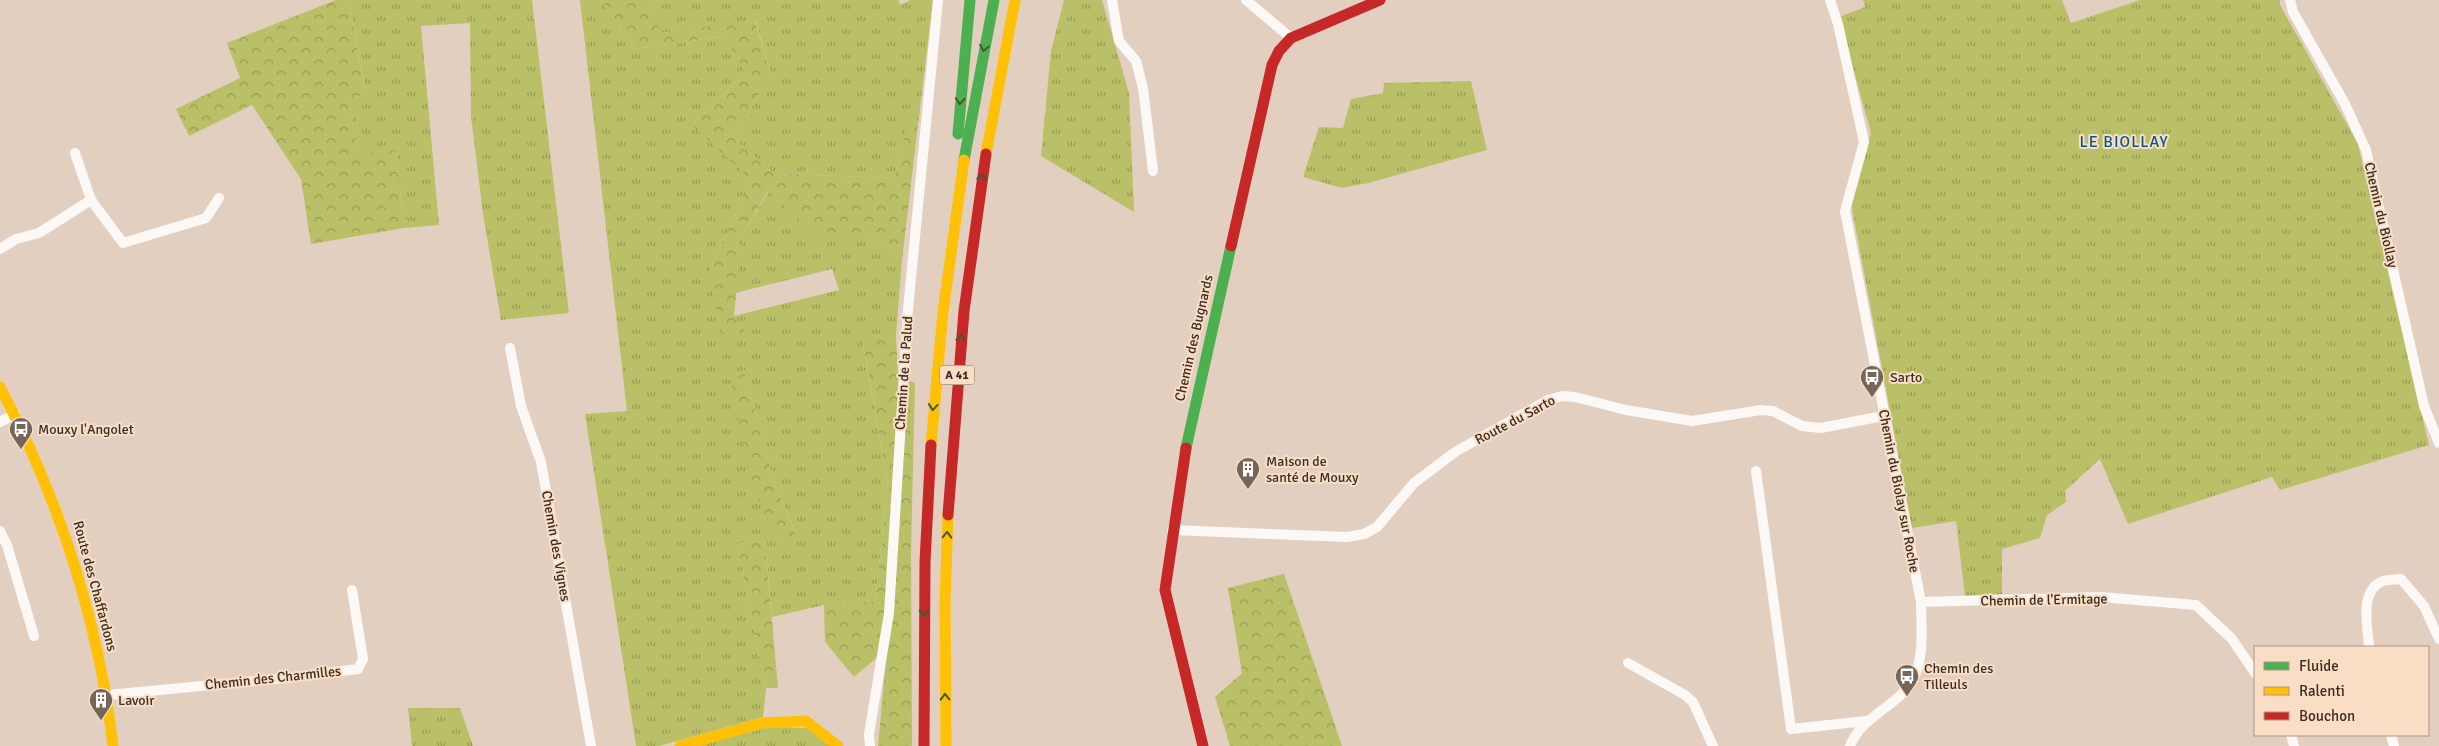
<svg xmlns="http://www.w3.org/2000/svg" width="2439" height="746" font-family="Signika,sans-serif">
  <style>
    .grass { fill: url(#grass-tufts); fill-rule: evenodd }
    .forest { fill: url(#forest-crowns) }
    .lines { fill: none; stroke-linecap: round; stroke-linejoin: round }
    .street { stroke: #fbf8f6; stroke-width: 10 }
    .fast { stroke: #4caf50; stroke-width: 11 }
    .slow { stroke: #ffc107; stroke-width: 11 }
    .jam { stroke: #c62828; stroke-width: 11 }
    .oneway { stroke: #415a32 }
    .labels { text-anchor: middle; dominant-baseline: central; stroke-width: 4; stroke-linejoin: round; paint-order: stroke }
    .shield { fill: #faddc5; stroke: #746253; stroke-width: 1 }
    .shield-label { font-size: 12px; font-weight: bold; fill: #3b2d22 }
    .street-label { font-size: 14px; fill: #3b2d22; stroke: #faddc5 }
    .poi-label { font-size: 14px; fill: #3b2d22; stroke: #faddc5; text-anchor: start }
    .quarter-label { font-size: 16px; letter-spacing: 1px; fill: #065985; stroke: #faddc5 }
  </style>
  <defs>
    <pattern id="grass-tufts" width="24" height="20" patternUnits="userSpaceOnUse" patternTransform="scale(1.25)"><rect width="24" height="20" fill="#b9c067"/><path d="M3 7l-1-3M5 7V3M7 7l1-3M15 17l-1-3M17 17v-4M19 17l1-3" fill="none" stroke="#989c54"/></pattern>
    <pattern id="forest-crowns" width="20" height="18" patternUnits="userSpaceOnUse" patternTransform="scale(1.25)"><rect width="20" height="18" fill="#b9c067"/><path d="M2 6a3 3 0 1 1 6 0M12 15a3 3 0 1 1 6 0" fill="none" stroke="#989c54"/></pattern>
  </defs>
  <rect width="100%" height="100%" fill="#e3cfc0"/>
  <!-- grass -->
  <g class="grass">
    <polygon points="348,0 532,0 569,313 501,320 483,214 471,116 470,23 421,26 439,225 404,228 396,150 357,155 349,98 366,93"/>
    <path d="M 580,0 L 601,0 L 635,49 L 725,36 L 746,73 L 693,124 L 752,181 L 709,269 L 734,316 L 839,290 L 832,269 L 735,293 L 742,235 L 769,191 L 818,236 L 871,233 L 902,260 L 896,336 L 862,340 L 888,483 L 875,601 L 824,605 L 772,617 L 765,541 L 737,544 L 766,688 L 763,717 L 659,746 L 636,746 L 585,414 L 627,411 ZM 744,370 L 775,484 L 796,533 L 777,541 L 731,379 Z"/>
    <polygon points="649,0 899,0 900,5 910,0 933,0 918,125 907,128 894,178 774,174 733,138 771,75 756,21 660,33"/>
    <polygon points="1064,0 1102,0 1129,93 1134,212 1041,156 1051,51"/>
    <polygon points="1863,0 2062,0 2071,23 2140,0 2280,0 2280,5 2358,144 2429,445 2280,490 2272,477 2128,524 2100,459 2065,491 2066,502 2047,515 2040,538 2002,549 2002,594 1965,596 1956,521 1912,528 1851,203 1871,133 1839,17 1865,7"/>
    <polygon points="1471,81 1487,150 1368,183 1342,188 1303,177 1319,127 1343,128 1351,99 1383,93 1384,83"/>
    <polygon points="460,708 473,746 412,746 408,708"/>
    <polygon points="768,727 807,728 833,746 695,746"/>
  </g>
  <!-- forest -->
  <g class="forest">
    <polygon points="336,0 348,0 366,94 349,98 357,154 396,150 404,228 311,244 301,179 252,105 189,136 176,109 240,78 227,43"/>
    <polygon points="601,0 649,0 661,33 755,20 771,75 733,138 774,174 894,178 907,127 918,125 902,260 871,233 818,237 768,191 742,235 734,316 746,332 722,345 709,269 752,181 692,125 746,73 724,36 635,49"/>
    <polygon points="896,336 898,376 915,383 911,552 912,746 878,746 887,649 854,677 825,642 824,605 875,601 888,483 862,339"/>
    <polygon points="744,370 775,484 796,534 777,541 750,480 731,379"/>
    <polygon points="765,541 778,688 766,688 737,544"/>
    <polygon points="1284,574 1342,746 1230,746 1215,697 1242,673 1228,588"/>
  </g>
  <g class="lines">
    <!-- street -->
    <g class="street">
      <polyline points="1112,0 1119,41 1136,61 1143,88 1153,171"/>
      <polyline points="1246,0 1291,38"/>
      <path d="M 1830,0 L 1838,24 L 1864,142 L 1845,211 L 1921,602 C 1921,626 1925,657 1913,679 C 1898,707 1862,715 1850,746"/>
      <polyline points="2290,0 2293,12 2345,104 2366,150 2424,406 2439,443"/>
      <polyline points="75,153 91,200"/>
      <polyline points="0,249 16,239 39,233 91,200 123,243 206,218 219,198"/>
      <polyline points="510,348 521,406 541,462 591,746"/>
      <polyline points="0,422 15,414"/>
      <polyline points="1756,471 1791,729 1866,721"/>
      <polyline points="1172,530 1347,537 1364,534 1377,527 1414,483 1455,452 1548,400 1562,396 1575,397 1626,410 1692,421 1761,410 1773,411 1802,426 1821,428 1883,416"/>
      <polyline points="0,531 7,545 34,636"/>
      <polyline points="1921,602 2101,597 2196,605 2232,639 2255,673"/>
      <path d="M 2369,647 C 2368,628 2359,592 2381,582 C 2386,579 2395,580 2401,579 L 2424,606 L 2439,639"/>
      <polyline points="1628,663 1685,695 1693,702 1713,746"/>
      <polyline points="108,695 285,678 358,669 363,659 352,590"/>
      <polyline points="2291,735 2294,746"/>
      <polyline points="2391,735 2394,746"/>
      <polyline points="870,746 869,734 889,613 908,309 938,0"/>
    </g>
    <!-- fast -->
    <g class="fast">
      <polyline points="958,134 970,0"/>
      <polyline points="964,160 994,0"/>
      <polyline points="1186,448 1231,246"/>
    </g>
    <!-- slow -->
    <g class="slow">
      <polyline points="986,154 1015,0"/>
      <path d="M 0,387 C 60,501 98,618 113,746"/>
      <polyline points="931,445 943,312 964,160"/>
      <polyline points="680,746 762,723 806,721 838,746"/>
      <polyline points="946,746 945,601 948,515"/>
    </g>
    <!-- jam -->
    <g class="jam">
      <polyline points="1231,246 1272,65 1279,51 1291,38 1380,0"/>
      <polyline points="1186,448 1165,590 1203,746"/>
      <polyline points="948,515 964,311 986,154"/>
      <polyline points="924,746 925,562 931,445"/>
    </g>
  </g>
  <!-- one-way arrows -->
  <defs><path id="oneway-chevron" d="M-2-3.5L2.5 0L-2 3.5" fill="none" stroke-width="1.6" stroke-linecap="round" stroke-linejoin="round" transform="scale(1.25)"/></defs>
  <g class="oneway">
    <use href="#oneway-chevron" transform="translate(984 48) rotate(101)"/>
    <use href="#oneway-chevron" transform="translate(960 101) rotate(94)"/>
    <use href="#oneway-chevron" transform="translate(982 177) rotate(-81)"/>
    <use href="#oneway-chevron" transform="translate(961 338) rotate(-84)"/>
    <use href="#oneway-chevron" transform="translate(933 407) rotate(95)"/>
    <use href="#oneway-chevron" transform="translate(947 535) rotate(-88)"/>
    <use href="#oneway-chevron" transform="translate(924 613) rotate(91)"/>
    <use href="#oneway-chevron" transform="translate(945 697) rotate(-91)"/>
  </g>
  <!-- icons -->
  <defs>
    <g id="bus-pin" transform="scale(1.25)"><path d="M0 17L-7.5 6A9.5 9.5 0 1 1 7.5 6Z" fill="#766659" stroke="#faddc5"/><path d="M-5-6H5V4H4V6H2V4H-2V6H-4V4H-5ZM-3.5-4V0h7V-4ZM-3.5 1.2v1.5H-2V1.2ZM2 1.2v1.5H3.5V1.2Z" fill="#fff"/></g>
    <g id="building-pin" transform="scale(1.25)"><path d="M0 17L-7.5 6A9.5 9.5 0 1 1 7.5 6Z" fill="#766659" stroke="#faddc5"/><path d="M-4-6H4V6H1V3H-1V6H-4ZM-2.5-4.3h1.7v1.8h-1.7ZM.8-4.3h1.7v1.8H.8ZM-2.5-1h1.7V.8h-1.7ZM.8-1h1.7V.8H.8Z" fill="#fff"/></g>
  </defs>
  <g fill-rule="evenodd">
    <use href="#bus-pin" x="1872" y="377"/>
    <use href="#bus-pin" x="21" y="429"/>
    <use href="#building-pin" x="1248" y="469"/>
    <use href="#bus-pin" x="1907" y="676"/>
    <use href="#building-pin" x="101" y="700"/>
  </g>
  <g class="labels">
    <!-- shield labels -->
    <rect class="shield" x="939.5" y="365.5" width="35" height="19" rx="4"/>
    <g class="shield-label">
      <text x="957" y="375">A 41</text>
    </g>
    <!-- street labels -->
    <g class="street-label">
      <text transform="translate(2381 215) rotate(77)">Chemin du Biollay</text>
      <text transform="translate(1194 338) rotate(-77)">Chemin des Bugnards</text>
      <text transform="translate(904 373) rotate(-86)">Chemin de la Palud</text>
      <text transform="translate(1515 420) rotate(-28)">Route du Sarto</text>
      <text transform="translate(1899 491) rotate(79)">Chemin du Biolay sur Roche</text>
      <text transform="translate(556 546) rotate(80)">Chemin des Vignes</text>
      <text transform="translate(95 586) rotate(75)">Route des Chaffardons</text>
      <text transform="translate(2044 600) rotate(-1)">Chemin de l'Ermitage</text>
      <text transform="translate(273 678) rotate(-6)">Chemin des Charmilles</text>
    </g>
    <!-- poi labels -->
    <g class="poi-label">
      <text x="1890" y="377">Sarto</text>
      <text x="38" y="429">Mouxy l'Angolet</text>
      <text x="1266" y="461">Maison de<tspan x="1266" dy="16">santé de Mouxy</tspan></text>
      <text x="1924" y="668">Chemin des<tspan x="1924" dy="16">Tilleuls</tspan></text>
      <text x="118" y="700">Lavoir</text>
    </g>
    <!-- quarter labels -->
    <g class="quarter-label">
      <text x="2124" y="142">LE BIOLLAY</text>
    </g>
  </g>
  <!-- legend -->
  <rect x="2254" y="646" width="175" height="90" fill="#faddc5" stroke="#ae9784"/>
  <rect x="2264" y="662" width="25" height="8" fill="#4caf50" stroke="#ae9784"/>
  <text x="2299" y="671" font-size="15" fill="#3b2d22">Fluide</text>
  <rect x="2264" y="687" width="25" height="8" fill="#ffc107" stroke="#ae9784"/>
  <text x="2299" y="696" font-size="15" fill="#3b2d22">Ralenti</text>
  <rect x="2264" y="712" width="25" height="8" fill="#c62828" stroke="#ae9784"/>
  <text x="2299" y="721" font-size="15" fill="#3b2d22">Bouchon</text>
</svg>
